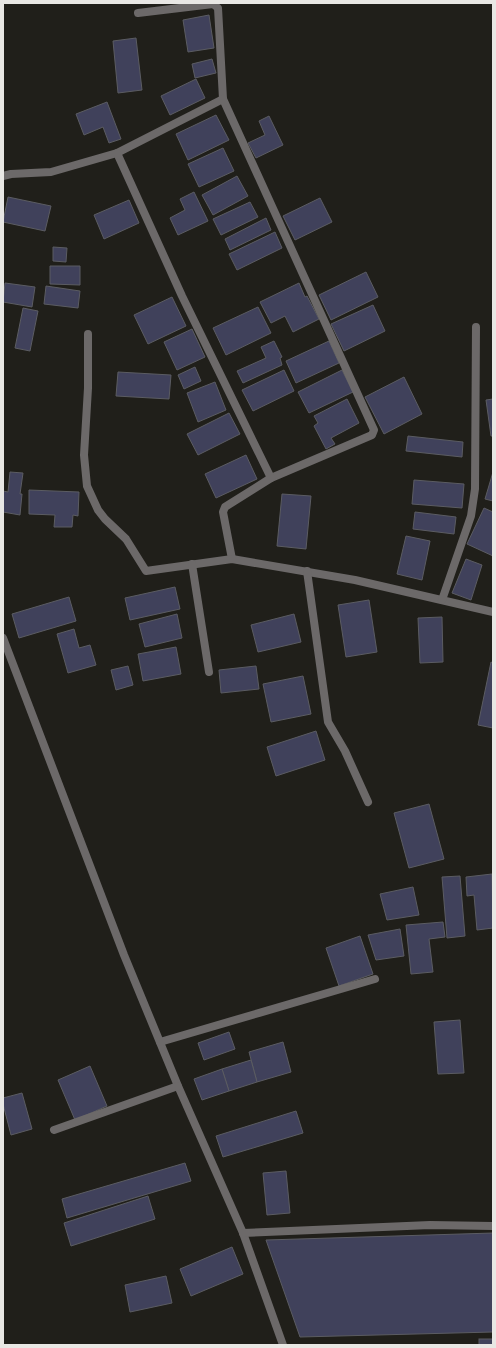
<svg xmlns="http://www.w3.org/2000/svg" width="496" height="1348" font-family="'Work Sans',sans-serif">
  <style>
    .building { fill: #40415b; stroke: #5b5c62 }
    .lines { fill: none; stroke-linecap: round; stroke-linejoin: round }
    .street { stroke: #6c6969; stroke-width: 8 }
  </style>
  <rect width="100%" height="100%" fill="#201f1a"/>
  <!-- building -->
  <g class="building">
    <polygon points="209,15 214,48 188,52 183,20"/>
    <polygon points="136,38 142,90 118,93 113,41"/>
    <polygon points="212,59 216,73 195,78 192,64"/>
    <polygon points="196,79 205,98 170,115 161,96"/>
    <polygon points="107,102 121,139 109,143 103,127 84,135 76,114"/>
    <polygon points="216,115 229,140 188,160 176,134"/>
    <polygon points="269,116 283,145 256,158 248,143 265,135 259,121"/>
    <polygon points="223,148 234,171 199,187 188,164"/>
    <polygon points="237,176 248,196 213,215 202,195"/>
    <polygon points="194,192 208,221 178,235 170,218 185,210 180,199"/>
    <polygon points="8,197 51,206 45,231 3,222"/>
    <polygon points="320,198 332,222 295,240 283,216"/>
    <polygon points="129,200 139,223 104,239 94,215"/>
    <polygon points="250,202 258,217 221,235 213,219"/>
    <polygon points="266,218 271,230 230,250 225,239"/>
    <polygon points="275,232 282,248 237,270 229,254"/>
    <polygon points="53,247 67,248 66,262 53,261"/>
    <polygon points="50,266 80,266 80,285 50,284"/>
    <polygon points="366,272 378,297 331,320 319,295"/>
    <polygon points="5,283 35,287 32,307 3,302"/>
    <polygon points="299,283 305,297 307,296 319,319 293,332 285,316 271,323 260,302"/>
    <polygon points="46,286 80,291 78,308 44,304"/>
    <polygon points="172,297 186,326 148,344 134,315"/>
    <polygon points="373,305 385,331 344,351 331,324"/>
    <polygon points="258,307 271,333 226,355 213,328"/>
    <polygon points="23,308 38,311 30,351 15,348"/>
    <polygon points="192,329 205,357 177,370 164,342"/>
    <polygon points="274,341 282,357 280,358 282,365 243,383 237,371 266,358 261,347"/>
    <polygon points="329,341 339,363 296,383 286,361"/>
    <polygon points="195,367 201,381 184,389 178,375"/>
    <polygon points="284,370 294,391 253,411 242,390"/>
    <polygon points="342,370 353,392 309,413 298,392"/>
    <polygon points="118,372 171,375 169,399 116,396"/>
    <polygon points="404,377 422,414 384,434 365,397"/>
    <polygon points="215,382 226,410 198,422 187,393"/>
    <polygon points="347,399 359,423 331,438 335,444 326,449 314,426 318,423 314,416"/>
    <polygon points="493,399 493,436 491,436 486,400"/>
    <polygon points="229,413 240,434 198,455 187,434"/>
    <polygon points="408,436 463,442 462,457 406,451"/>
    <polygon points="246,455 257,479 216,498 205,474"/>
    <polygon points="10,472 23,473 20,494 22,494 20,515 3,512 3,491 8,492"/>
    <polygon points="493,472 493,501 485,499"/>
    <polygon points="414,480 464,484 462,508 412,504"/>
    <polygon points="29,490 79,492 78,516 73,515 72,527 54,527 55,515 29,514"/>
    <polygon points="282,494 311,496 306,549 277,546"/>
    <polygon points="484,508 493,512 493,556 467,544"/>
    <polygon points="415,512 456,517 454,534 413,529"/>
    <polygon points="406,536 430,541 422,580 397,574"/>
    <polygon points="466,559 482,565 471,600 452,593"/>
    <polygon points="175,587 180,609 130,620 125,598"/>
    <polygon points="69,597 76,621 19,638 12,614"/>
    <polygon points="369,600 377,652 346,657 338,605"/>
    <polygon points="177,614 182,638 145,647 139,624"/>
    <polygon points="294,614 301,642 258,652 251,625"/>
    <polygon points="442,617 443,662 420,663 418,618"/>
    <polygon points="74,629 79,648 90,645 96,665 68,673 57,634"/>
    <polygon points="176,647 181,674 143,681 138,654"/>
    <polygon points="491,662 493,663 493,728 478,725"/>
    <polygon points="128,666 133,685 116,690 111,670"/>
    <polygon points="256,666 259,689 221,693 219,670"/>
    <polygon points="303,676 311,714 271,722 263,684"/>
    <polygon points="316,731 325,760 276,776 267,747"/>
    <polygon points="429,804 444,859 409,868 394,813"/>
    <polygon points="492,874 493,928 477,930 474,895 467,896 466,877"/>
    <polygon points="460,876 465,936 447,938 442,877"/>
    <polygon points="413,887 419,915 387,920 380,894"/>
    <polygon points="443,922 445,937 429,939 433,972 411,974 406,925"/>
    <polygon points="400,929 404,956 376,960 368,935"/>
    <polygon points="360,936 373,974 339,986 326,948"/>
    <polygon points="460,1020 464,1073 438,1074 434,1022"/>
    <polygon points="229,1032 235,1049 204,1060 198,1043"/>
    <polygon points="283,1042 291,1072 257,1082 249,1052"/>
    <polygon points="251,1060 257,1082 229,1091 222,1069"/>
    <polygon points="90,1066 107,1106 75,1120 58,1080"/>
    <polygon points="222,1069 229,1091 202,1100 194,1079"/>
    <polygon points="22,1093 32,1129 11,1135 3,1104 3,1098"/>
    <polygon points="296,1111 303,1133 223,1157 216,1136"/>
    <polygon points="185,1163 191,1181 67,1218 62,1199"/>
    <polygon points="286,1171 290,1213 267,1215 263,1173"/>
    <polygon points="148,1196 155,1219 71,1246 64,1223"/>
    <polygon points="493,1233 493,1332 300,1337 266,1240"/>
    <polygon points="232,1247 243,1274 191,1296 180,1269"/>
    <polygon points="166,1276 172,1303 130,1312 125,1285"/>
    <rect x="479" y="1339" width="14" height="6"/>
  </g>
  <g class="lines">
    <!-- street -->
    <g class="street">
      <polyline points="138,13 213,4 218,8 223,99"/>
      <polyline points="117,153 223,99 374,430 372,435 271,478"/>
      <polyline points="3,176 11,174 51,172 117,153 182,296 271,478 225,507 223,512 232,559"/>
      <polyline points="88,334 88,388 84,455 87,486 98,510 105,519 126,539 146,571 232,559 355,580 493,612"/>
      <polyline points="192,564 209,672"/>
      <polyline points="307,571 328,722 345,751 368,802"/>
      <polyline points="442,600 471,516 475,489 476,327"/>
      <polyline points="3,638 124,955 178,1086 243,1233 283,1345"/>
      <polyline points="160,1042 375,979"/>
      <polyline points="54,1130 178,1086"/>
      <polyline points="243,1233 430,1225 493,1226"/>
    </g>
  </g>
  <!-- border -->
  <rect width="496" height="1348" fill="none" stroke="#e8e7e4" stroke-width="8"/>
</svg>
